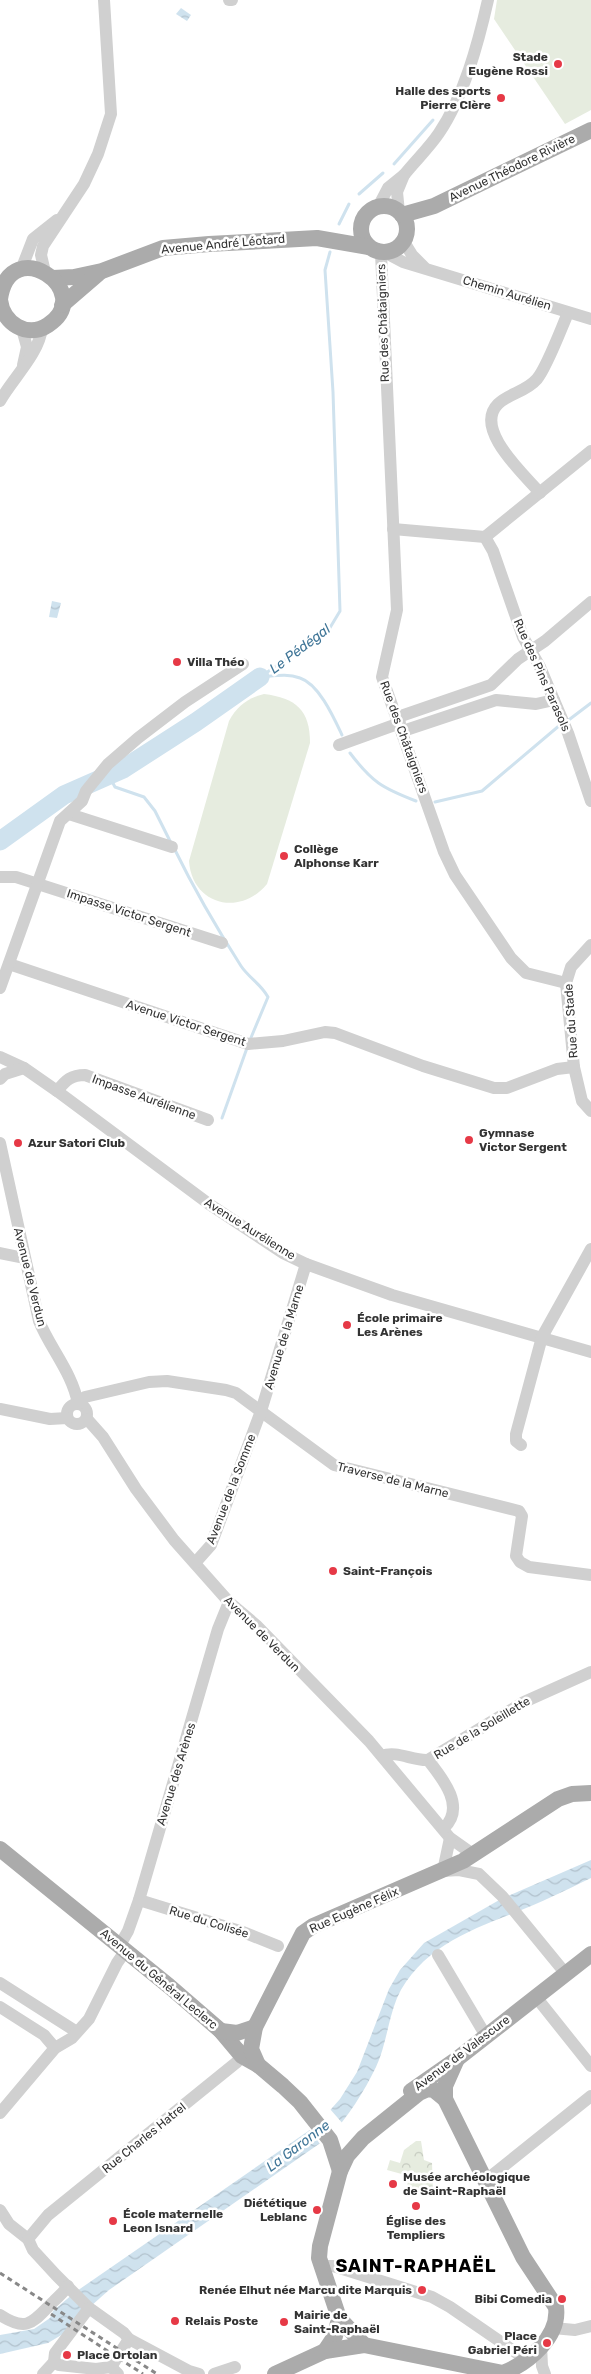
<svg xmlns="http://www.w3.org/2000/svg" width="591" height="2374" font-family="Rubik,sans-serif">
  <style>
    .park { fill: url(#park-crowns) }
    .garden { fill: #e6ecdf }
    .water { fill: url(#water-waves) }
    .pier { fill: #fff }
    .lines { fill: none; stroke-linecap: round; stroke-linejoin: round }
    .stream { stroke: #cfe2ee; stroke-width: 3 }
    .river { stroke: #cfe2ee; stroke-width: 19 }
    .minor { stroke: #d0d0d0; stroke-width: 12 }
    .major { stroke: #ababab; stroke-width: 16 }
    .rail { stroke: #888; stroke-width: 3; stroke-dasharray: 5 4; stroke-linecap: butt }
    .poi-dot { fill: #e63946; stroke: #fff; stroke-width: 2 }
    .labels { text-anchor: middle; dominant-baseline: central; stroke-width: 5; stroke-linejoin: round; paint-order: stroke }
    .poi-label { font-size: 12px; font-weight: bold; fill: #333; stroke: #fff; text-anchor: start }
    .street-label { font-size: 12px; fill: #333; stroke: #fff }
    .water-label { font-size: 14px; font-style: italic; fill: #3f7597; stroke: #fff }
    .district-label { font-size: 18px; font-weight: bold; letter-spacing: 1px; fill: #000; stroke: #fff }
  </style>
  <defs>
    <pattern id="park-crowns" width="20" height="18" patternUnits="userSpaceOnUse" patternTransform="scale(1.25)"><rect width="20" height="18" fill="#e6ecdf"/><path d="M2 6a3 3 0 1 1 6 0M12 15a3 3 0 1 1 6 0" fill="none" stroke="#c6cbc0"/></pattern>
    <pattern id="water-waves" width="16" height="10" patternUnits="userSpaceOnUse" patternTransform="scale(1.25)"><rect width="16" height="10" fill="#cfe2ee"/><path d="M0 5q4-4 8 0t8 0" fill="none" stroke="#b2c2cd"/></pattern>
  </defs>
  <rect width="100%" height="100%" fill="#fff"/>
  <!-- park -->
  <polygon class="park" points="416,2141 421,2141 424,2160 432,2163 433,2194 407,2186 409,2176 387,2170 390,2160 400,2163 404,2150"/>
  <!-- garden -->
  <g class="garden">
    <polygon points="497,0 591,0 591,110 565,124 494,19"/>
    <path d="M 264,694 C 296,698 310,710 310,743 L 267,884 C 240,917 192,905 189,861 L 229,721 C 237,706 248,698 264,694 Z"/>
  </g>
  <!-- water -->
  <g class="water">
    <polygon points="181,8 191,15 187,21 176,14"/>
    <polygon points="52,601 61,603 57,618 49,617"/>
    <path d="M 591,1860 L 591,1878 C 566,1890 540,1903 514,1913 C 469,1930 419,1950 397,1998 C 388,2020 386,2046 376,2067 C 364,2092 348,2117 329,2137 L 109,2290 L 82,2314 L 63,2334 L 48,2343 L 0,2354 L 0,2335 L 34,2329 L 50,2318 L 53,2311 L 74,2293 L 317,2125 L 340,2099 L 357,2072 L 389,1989 L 400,1970 L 424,1943 L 501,1899 Z"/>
  </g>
  <!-- pier -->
  <polygon class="pier" points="330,2109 344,2125 331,2139 320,2144 309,2129"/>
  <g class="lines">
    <!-- stream -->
    <g class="stream">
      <polyline points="394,164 433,120"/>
      <polyline points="359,194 383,173"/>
      <polyline points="339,224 349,204"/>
      <polyline points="260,677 328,631 340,611 333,392 325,270 330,252"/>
      <path d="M 260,677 C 274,676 287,673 300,678 C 319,684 334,718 342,735"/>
      <polyline points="566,722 591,703"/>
      <path d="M 350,753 C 372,782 382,788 416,801"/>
      <polyline points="109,776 115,787 144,797 155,811 171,843"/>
      <polyline points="435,802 482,791 560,725"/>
      <path d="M 174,848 C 194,889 216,927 241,966 C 249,978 261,984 268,997 L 250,1040"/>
      <polyline points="222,1118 247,1048"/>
    </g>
    <!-- river -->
    <polyline class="river" points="0,841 64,795 123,769 196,722 260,677"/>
    <!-- minor -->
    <g class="minor">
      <polyline points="229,0 232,0"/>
      <path d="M 404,175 C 415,161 429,148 439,133 C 464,96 478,44 488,0"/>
      <polyline points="378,207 388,188 404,175 397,192 399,212"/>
      <polyline points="404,242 412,255 424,267"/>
      <polyline points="381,253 397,610 382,677 444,852 455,875 511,958 526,973 566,983"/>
      <polyline points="386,253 403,262 591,319"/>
      <polyline points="21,270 33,239 57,220"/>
      <polyline points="45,272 41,255 43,246 84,184 98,154 111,114 104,0"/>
      <polyline points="22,329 27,347 23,365"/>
      <path d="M 0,401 C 13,378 39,354 42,328"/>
      <polyline points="591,451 485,537 493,551 523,637 540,667 568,733 591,801"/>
      <path d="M 540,493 C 524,474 473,429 498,404 C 509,393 526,392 537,379 C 547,367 561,329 568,313"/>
      <polyline points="393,529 485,537"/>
      <polyline points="398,717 491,685 518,659 545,641 591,602"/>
      <polyline points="403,731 496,700 536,704 554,700"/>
      <polyline points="339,745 400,723"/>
      <polyline points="69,814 172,847"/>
      <polyline points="0,877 16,877 222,943"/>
      <polyline points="591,945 571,967 566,983 574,1067 582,1101 591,1111"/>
      <polyline points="9,964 248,1044 283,1041 325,1032 335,1033 423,1066 494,1088 507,1088 557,1069 574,1067"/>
      <polyline points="0,988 60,821 82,801 86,791 108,764 138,738 185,702 243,664"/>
      <polyline points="0,1057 24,1068 57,1091 209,1204 283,1253 306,1264 392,1295 591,1352"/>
      <polyline points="0,1079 5,1074 24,1068"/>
      <path d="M 57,1091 C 66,1080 71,1075 85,1075 L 208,1120"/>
      <path d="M 0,1143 L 39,1321 C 50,1348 73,1374 78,1404"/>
      <polyline points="0,1253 24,1258"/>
      <circle cx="77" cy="1414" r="10"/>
      <polyline points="78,1404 85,1397 149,1382 167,1381 226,1390 236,1393 334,1465 519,1511 522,1516 516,1556 520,1562 529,1567 591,1575"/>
      <polyline points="0,1409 50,1419 67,1418"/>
      <polyline points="87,1419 103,1437 136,1489 174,1540 229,1602 256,1625 369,1741 450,1838 474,1855"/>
      <polyline points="521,1445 516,1441 516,1434 542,1337 591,1249"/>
      <polyline points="195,1563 211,1545 261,1411 306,1264"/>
      <path d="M 382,1756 C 396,1750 413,1761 428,1760 C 443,1779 466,1807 444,1828"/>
      <polyline points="428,1760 524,1702 591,1672"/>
      <polyline points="450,1838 443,1871 459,1870 479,1874 502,1896 566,1974"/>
      <polyline points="139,1900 243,1932 278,1946"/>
      <polyline points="120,1945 128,1931 139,1900 218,1629 229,1602"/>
      <polyline points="438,1955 486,2036"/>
      <polyline points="0,1983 77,2032"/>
      <polyline points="536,1997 591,2066"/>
      <polyline points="0,2007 44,2035 55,2048"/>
      <polyline points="0,2113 55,2048 72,2038 89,2019 117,1963 126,1950"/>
      <polyline points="485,2181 591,2096"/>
      <polyline points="0,2210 9,2224 28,2239 33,2250 56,2275 89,2308 124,2333 129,2339 189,2371 199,2374"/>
      <polyline points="28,2239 48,2215 237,2062 242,2056 239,2049"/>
      <polyline points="322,2266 333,2266 432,2297 450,2307 527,2360"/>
      <path d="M 0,2315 C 29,2334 34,2320 54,2301 C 59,2296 64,2292 68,2286"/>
      <polyline points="553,2328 575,2330 591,2326"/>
      <polyline points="541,2346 542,2366 545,2374"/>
      <polyline points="54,2362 59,2365 96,2369 111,2367 118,2374"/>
      <polyline points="111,2367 129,2339"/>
      <polyline points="43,2374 54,2362 55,2353 89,2308"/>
      <polyline points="214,2374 235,2367"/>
    </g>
    <!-- major -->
    <g class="major">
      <circle cx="384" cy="229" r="23"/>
      <polyline points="402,215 434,206 591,130"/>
      <polyline points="53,278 74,277 102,271 163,248 209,244 317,238 369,247"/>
      <path d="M 0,299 C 10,231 98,292 48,325 C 27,339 3,323 0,300"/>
      <polyline points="62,305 98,274"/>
      <polyline points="0,1849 169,1986 221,2031 242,2056 258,2065 283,2086 300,2102 330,2140 340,2171"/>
      <polyline points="221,2031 237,2033 255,2027"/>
      <polyline points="258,2065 251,2049 255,2027 303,1933 313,1926 463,1861 558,1799 572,1794 591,1793"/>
      <polyline points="411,2091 457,2059 591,1954"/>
      <polyline points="339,2318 364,2345"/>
      <polyline points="325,2351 335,2336 339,2318 319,2258 320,2246 340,2171 347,2156 363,2138 419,2093 428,2089 434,2090 445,2099"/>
      <path d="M 275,2374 L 325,2351 L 364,2345 L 503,2373 C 528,2363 560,2337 556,2307 L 523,2257 L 445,2099 L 445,2086 L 457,2059"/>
    </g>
    <!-- rail -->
    <g class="rail">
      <polyline points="0,2273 157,2374"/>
      <polyline points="51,2314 143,2374"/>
    </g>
  </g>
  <!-- markers -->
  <g class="poi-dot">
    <circle cx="558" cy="64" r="5"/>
    <circle cx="501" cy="98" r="5"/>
    <circle cx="177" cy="662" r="5"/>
    <circle cx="284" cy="856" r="5"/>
    <circle cx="469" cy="1140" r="5"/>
    <circle cx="18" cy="1143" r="5"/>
    <circle cx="347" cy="1325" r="5"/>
    <circle cx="333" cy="1571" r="5"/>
    <circle cx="393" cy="2184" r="5"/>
    <circle cx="416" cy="2206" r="5"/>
    <circle cx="317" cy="2210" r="5"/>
    <circle cx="113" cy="2221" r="5"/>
    <circle cx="422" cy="2290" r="5"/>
    <circle cx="562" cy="2299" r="5"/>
    <circle cx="175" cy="2321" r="5"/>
    <circle cx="284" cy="2322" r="5"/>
    <circle cx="547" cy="2343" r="5"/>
    <circle cx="67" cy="2355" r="5"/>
  </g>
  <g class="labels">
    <!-- poi labels -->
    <g class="poi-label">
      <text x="548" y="57" text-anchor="end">Stade<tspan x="548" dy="14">Eugène Rossi</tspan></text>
      <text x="491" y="91" text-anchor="end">Halle des sports<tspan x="491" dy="14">Pierre Clère</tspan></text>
      <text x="187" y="662">Villa Théo</text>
      <text x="294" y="849">Collège<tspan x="294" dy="14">Alphonse Karr</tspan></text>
      <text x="479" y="1133">Gymnase<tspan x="479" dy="14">Victor Sergent</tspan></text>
      <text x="28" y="1143">Azur Satori Club</text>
      <text x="357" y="1318">École primaire<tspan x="357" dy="14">Les Arènes</tspan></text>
      <text x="343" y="1571">Saint-François</text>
      <text x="403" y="2177">Musée archéologique<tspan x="403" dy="14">de Saint-Raphaël</tspan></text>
      <text x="307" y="2203" text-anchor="end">Diététique<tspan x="307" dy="14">Leblanc</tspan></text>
      <text x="123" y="2214">École maternelle<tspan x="123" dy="14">Leon Isnard</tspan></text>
      <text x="416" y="2221" text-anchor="middle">Église des<tspan x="416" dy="14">Templiers</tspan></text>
      <text x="412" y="2290" text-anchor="end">Renée Elhut née Marcu dite Marquis</text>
      <text x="552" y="2299" text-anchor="end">Bibi Comedia</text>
      <text x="294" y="2315">Mairie de<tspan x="294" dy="14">Saint-Raphaël</tspan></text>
      <text x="185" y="2321">Relais Poste</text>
      <text x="537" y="2336" text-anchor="end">Place<tspan x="537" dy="14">Gabriel Péri</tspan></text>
      <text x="77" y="2355">Place Ortolan</text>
    </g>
    <!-- street labels -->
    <g class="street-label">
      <text transform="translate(512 168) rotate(-26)">Avenue Théodore Rivière</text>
      <text transform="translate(223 244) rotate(-5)">Avenue André Léotard</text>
      <text transform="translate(507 293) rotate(17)">Chemin Aurélien</text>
      <text transform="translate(383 323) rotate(-92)">Rue des Châtaigniers</text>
      <text transform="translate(542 675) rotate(66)">Rue des Pins Parasols</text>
      <text transform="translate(404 737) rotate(70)">Rue des Châtaigniers</text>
      <text transform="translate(129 913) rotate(18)">Impasse Victor Sergent</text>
      <text transform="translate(571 1021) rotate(-94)">Rue du Stade</text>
      <text transform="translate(186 1023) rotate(18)">Avenue Victor Sergent</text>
      <text transform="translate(144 1097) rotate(20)">Impasse Aurélienne</text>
      <text transform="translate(250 1229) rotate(32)">Avenue Aurélienne</text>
      <text transform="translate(30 1277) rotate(76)">Avenue de Verdun</text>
      <text transform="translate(284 1337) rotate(-73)">Avenue de la Marne</text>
      <text transform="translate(393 1480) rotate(14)">Traverse de la Marne</text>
      <text transform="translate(231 1489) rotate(-69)">Avenue de la Somme</text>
      <text transform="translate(262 1634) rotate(45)">Avenue de Verdun</text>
      <text transform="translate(482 1728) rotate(-31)">Rue de la Soleillette</text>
      <text transform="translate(176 1774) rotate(-73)">Avenue des Arènes</text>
      <text transform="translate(354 1910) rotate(-24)">Rue Eugène Félix</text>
      <text transform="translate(209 1922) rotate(17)">Rue du Colisée</text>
      <text transform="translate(159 1979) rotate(40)">Avenue du Général Leclerc</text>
      <text transform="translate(462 2053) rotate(-37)">Avenue de Valescure</text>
      <text transform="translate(144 2138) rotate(-39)">Rue Charles Hatrel</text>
    </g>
    <!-- water labels -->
    <g class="water-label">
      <text transform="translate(300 649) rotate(-37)">Le Pédégal</text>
      <text transform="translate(298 2146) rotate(-37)">La Garonne</text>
    </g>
    <!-- district labels -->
    <g class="district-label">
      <text x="416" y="2266">SAINT-RAPHAËL</text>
    </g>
  </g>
</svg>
